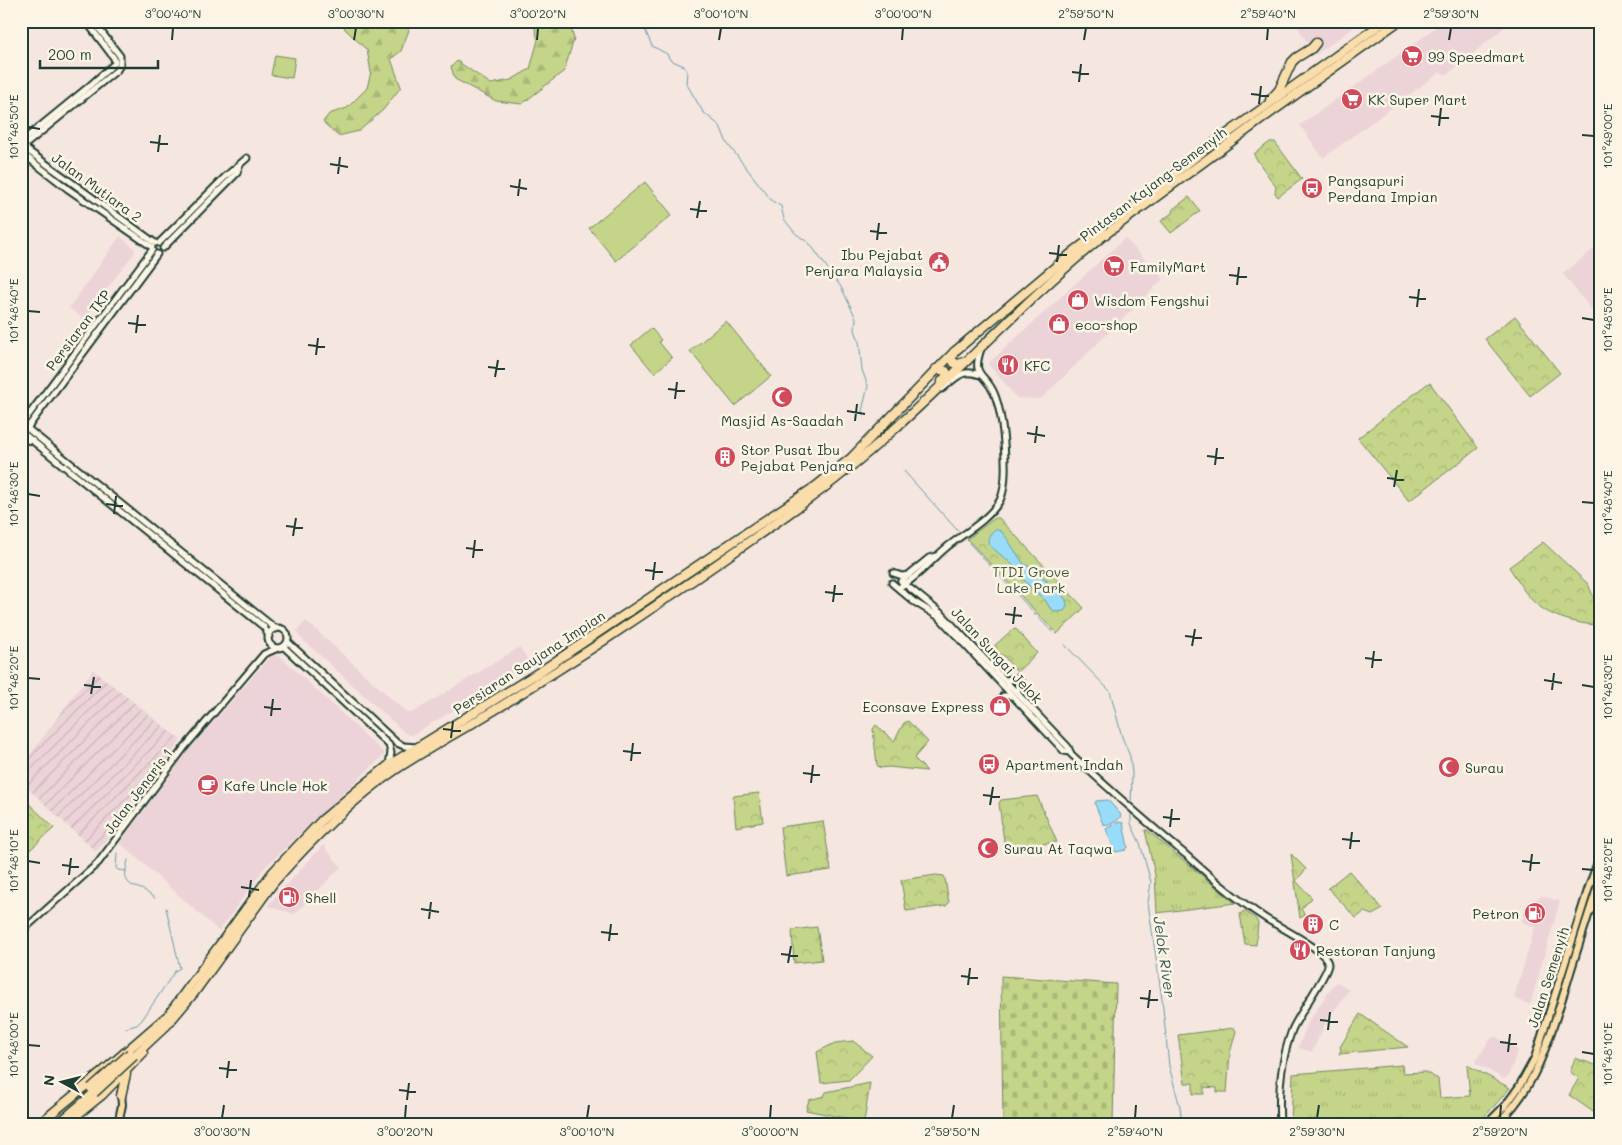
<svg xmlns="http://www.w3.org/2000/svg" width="1622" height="1145" font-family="Mali,sans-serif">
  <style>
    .built { fill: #ecd3d8 }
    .industrial { fill: url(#industrial-furrows) }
    .grass { fill: url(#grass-tufts); stroke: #72895e }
    .forest { fill: url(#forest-firs); stroke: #72895e }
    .cemetery { fill: url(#cemetery-stones); stroke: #72895e }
    .park { fill: url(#park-crowns); stroke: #72895e }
    .garden { fill: #c4d589; stroke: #72895e }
    .water { fill: #98dcfa; stroke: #689cab }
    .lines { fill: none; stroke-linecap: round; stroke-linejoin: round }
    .stream { stroke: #689cab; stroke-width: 1 }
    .minor-casing { stroke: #1f3d34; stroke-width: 9 }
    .major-casing { stroke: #1f3d34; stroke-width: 10 }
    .highway-casing { stroke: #1f3d34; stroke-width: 11 }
    .minor { stroke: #fcf5e5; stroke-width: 5 }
    .major { stroke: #faddab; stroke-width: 6 }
    .highway { stroke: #faddab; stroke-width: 8 }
    .highway-bridge-casing { stroke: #1f3d34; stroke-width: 11; stroke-linecap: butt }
    .highway-bridge { stroke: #faddab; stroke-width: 8 }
    .ticks { fill: none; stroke: #1f3d34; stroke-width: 2 }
    .labels { text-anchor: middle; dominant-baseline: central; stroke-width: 5; stroke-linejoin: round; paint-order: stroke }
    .poi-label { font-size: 14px; fill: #1f3d34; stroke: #fcf5e5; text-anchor: start }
    .street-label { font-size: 14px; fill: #1f3d34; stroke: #fcf5e5 }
    .park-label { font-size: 14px; fill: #405b45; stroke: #fcf5e5 }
    .water-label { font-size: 15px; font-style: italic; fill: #375d5c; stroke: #fcf5e5 }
    .neatline { fill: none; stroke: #1f3d34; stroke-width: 2 }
    .ticks-label { font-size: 12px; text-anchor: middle; fill: #1f3d34 }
  </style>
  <defs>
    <pattern id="industrial-furrows" width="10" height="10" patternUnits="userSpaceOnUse" patternTransform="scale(1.25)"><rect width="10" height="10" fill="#ecd3d8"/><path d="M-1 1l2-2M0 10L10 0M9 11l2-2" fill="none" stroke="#cab6ba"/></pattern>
    <pattern id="grass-tufts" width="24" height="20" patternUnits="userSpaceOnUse" patternTransform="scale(1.25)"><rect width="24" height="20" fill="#c4d589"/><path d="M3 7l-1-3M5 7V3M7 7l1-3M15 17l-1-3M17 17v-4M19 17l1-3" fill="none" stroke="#a8b877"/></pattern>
    <pattern id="forest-firs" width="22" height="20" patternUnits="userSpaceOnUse" patternTransform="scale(1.25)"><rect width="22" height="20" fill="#c4d589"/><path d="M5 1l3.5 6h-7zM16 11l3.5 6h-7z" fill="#a8b877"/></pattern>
    <pattern id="cemetery-stones" width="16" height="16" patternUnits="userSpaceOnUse" patternTransform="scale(1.25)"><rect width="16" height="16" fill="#c4d589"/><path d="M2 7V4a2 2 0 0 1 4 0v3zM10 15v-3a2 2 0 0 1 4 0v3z" fill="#a8b877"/></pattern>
    <pattern id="park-crowns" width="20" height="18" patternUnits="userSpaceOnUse" patternTransform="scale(1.25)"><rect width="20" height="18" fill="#c4d589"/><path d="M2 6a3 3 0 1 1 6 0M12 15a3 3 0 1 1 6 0" fill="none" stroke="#a8b877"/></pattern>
  </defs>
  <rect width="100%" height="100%" fill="#f5e6df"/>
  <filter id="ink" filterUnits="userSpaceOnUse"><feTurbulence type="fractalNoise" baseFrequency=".02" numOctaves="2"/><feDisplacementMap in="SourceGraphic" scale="10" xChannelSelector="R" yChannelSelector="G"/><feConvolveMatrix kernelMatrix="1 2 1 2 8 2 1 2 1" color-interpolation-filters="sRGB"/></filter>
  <g filter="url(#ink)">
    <!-- built -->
    <g class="built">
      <polygon points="1294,21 1363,21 1315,55"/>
      <polygon points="1443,21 1512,21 1448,74 1439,73 1323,158 1300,125 1414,44"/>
      <polygon points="120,236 134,248 135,252 84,319 69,308"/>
      <polygon points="1125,238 1163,279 1041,399 1017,398 988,364"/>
      <polygon points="1601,243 1601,322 1563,274"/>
      <polygon points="306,621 407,713 412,713 520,647 528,660 525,664 485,691 412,735 409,735 405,733 299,636 297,631"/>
      <polygon points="279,655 385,754 264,868 219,931 120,843 186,753 270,657"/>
      <polygon points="323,845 341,867 295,914 267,906"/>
      <polygon points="1541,896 1560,901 1530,1005 1514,998 1535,927 1522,922 1526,906"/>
      <polygon points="1338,982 1349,990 1326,1022 1312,1052 1298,1048 1309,1021 1335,983"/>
      <polygon points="1492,1037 1496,1037 1518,1050 1509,1075 1504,1079 1476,1063 1476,1060"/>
    </g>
    <!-- industrial -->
    <polygon class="industrial" points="93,670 181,740 96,852 21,782 21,767"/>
    <!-- grass -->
    <g class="grass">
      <polygon points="1145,830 1147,830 1235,903 1157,913 1155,875"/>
      <polygon points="1402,1065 1403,1073 1425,1072 1438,1079 1440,1098 1470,1096 1467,1065 1510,1088 1478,1124 1291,1124 1293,1074"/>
    </g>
    <!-- forest -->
    <g class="forest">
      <polygon points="342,21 401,21 409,30 401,51 391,59 401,87 383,110 359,131 338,136 323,122 329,114 347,108 367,88 371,72 367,50 345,29"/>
      <polygon points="533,21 569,21 574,39 564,71 522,104 496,101 455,79 451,67 457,61 491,84 511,80 530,69 538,40"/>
    </g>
    <!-- cemetery -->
    <polygon class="cemetery" points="1001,976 1116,984 1113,1124 1003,1124"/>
    <!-- park -->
    <g class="park">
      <polygon points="1270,142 1275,142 1302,179 1278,197 1275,193 1276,187 1255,157 1254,154"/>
      <polygon points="1189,197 1200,211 1171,233 1161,221 1172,213 1173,209"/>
      <polygon points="1515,316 1560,373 1530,396 1485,339"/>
      <polygon points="1430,383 1478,448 1409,501 1358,438 1427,384"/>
      <polygon points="995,518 999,518 1084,608 1057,634 967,539"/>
      <path d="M 1543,542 L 1588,584 L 1596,603 L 1595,625 C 1574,623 1546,616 1531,599 C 1522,590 1516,577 1509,567 Z"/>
      <polygon points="1016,629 1037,653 1017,672 1003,655 998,655 992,648 1012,630"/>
      <polygon points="908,721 928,742 914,758 927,771 889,767 880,768 877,765 873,729 876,725 894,741 904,723"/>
      <polygon points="759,793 763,822 736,827 733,796"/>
      <polygon points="21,796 54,828 21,858"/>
      <polygon points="1037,796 1057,842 1005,849 999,803 1001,800"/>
      <polygon points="823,821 831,870 786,876 780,827"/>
      <polygon points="1291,854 1306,869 1296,881 1312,898 1301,909 1305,915 1300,918"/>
      <polygon points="1349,871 1383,909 1372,915 1364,912 1356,918 1328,888"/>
      <polygon points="936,875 944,876 945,879 949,903 946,906 906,911 901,880"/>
      <polygon points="1244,911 1255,918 1258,923 1256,945 1245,944 1240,914"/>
      <polygon points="817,927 822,960 794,963 792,930"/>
      <polygon points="1360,1014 1408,1047 1339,1054 1341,1050 1340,1047"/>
      <polygon points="1234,1028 1236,1031 1230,1053 1227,1092 1217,1092 1217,1088 1204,1087 1204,1094 1193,1094 1193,1083 1185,1083 1178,1035"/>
      <polygon points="853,1041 872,1056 849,1080 821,1083 817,1052 835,1043"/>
      <polygon points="1575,1058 1601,1067 1601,1111 1596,1114 1569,1095 1579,1078 1570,1072"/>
      <polygon points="870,1083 864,1122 806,1110 809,1100 824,1096 826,1092"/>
    </g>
    <!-- garden -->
    <g class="garden">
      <polygon points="275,55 295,58 292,78 271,75"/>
      <polygon points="645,182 672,215 616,261 589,228"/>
      <polygon points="726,321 771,376 735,406 690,351"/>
      <polygon points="651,328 661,340 659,342 672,358 654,373 631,345"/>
    </g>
    <!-- water -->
    <g class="water">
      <path d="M 994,530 L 999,530 L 1004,534 L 1023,563 L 1035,571 L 1064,597 C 1068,603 1068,606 1064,611 L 1056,612 L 1050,608 L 1045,600 L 1027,584 L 1014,566 L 989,545 C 987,538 989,535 994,530 Z"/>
      <path d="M 1108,800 L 1121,815 C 1120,821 1109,826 1103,824 L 1095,804 L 1096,801 Z"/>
      <polygon points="1119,822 1123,823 1128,847 1126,850 1115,852 1106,829"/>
    </g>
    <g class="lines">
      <!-- stream -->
      <g class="stream">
        <polyline points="637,21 643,25 652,46 667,54 670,60 684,66 687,72 686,83 703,112 720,126 727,143 772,201 781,206 784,219 795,233 810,244 841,287 856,318 855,330 859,341 862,370 868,386 862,411 864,417"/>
        <polyline points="903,470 958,531"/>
        <polyline points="969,543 1052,632"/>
        <polyline points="1065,645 1110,691 1122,737 1130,756 1132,773 1131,805"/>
        <polyline points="1131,812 1131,824 1140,843 1151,882 1148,903 1162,999 1169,1066 1180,1107 1182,1124"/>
        <polyline points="117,853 116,868 118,870 126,871"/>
        <path d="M 128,860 C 124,878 123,883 141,889 C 146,890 150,896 155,898"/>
        <polyline points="126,1028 137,1025 142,1020 175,971 180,968 166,908"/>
      </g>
      <!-- minor casing -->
      <g class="minor-casing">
        <g id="minor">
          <polyline points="25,145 117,70 120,65 120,56 93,21"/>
          <polyline points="27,150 155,243"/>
          <polyline points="23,154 68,189 152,247"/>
          <polyline points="21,155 25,153 27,150 25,145 21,142 87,88 115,63 114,58 86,21"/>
          <polyline points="159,243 225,177 247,158"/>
          <polyline points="163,248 237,173 239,166"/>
          <path d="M 942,389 C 956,378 962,368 980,375"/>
          <polyline points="22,424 152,250"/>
          <polyline points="28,427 157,254"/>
          <polyline points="28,429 276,629"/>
          <polyline points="24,434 264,627 269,636"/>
          <polyline points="21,441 32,440"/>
          <polyline points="893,573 902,576 909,575"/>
          <path d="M 901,581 L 943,615 L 1068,747 L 1071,754 C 1108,788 1146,822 1185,854 C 1211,877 1236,899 1265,918 C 1277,926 1327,950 1328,964 C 1329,972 1297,1017 1292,1030 C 1281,1060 1278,1092 1280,1124"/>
          <polyline points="901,581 929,558 937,556"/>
          <polyline points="892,583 913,601 939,617 1064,751 1070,752"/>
          <path d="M 900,587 C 919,577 931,560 947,547 C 964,533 987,521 999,502 C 1011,482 1003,414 994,393 C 985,372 971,378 981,349"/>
          <circle cx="278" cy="638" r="10"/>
          <polyline points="288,642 397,743 404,746 417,747"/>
          <polyline points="284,647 389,745 391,753 389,764"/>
          <polyline points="1006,680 1017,678"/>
          <polyline points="1018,693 1018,686 1020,680"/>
          <polyline points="1003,696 1012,696"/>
          <polyline points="21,932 98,863 184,748 264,654 278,648"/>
        </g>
      </g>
      <!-- major casing -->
      <g class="major-casing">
        <g id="major">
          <polyline points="1591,911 1595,905 1601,902"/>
          <polyline points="118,1124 122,1105 121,1093"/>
          <polyline points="1487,1124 1506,1105 1519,1087 1535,1058 1589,887 1601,854"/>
          <path d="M 1496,1124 C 1537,1089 1550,1035 1566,986 C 1577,949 1589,913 1601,876"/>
        </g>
      </g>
      <!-- highway casing -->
      <g class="highway-casing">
        <g id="highway">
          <polyline points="1270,100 1279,90 1292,62 1296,58 1312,48 1316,43"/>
          <polyline points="1122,215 1203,151 1385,21"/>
          <polyline points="954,352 952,359 954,363 959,364 966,361"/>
          <polyline points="936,369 946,371 947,375 942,381"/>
          <polyline points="164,1021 272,873 322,820 359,789 389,765 541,671 816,486 851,458 954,352 1073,252 1101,231"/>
          <path d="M 134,1056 L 167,1025 L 194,993 L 274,882 C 310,841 349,802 395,770 C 434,744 477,722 517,696 C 549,675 583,655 615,633 C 678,591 741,548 802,504 C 912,426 999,321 1103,236 L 1270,113 L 1399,21"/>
          <polyline points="121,1096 126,1074"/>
          <polyline points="39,1124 100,1074 166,1017"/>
          <polyline points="58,1124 94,1093"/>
          <polyline points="66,1124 102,1095 143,1053"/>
        </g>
      </g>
      <!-- minor -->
      <use href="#minor" class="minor"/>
      <!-- major -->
      <use href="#major" class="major"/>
      <!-- highway -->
      <use href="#highway" class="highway"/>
      <!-- highway-bridge casing -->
      <g class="highway-bridge-casing">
        <g id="highway-bridge">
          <polyline points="91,1088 130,1053"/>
          <polyline points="94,1093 134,1056"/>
        </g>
      </g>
      <!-- highway-bridge -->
      <use href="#highway-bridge" class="highway-bridge"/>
    </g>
  </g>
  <!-- ticks -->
  <path class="ticks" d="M 172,40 L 173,28M 354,40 L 356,28M 537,40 L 538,28M 719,40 L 721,28M 902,40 L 903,28M 1084,40 L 1086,28M 1267,40 L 1268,28M 1449,40 L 1451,28M 1072,72 L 1089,74M 1079,82 L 1081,64M 1251,94 L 1269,96M 1259,104 L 1261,86M 1431,116 L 1449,118M 1439,126 L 1441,108M 28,127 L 40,129M 1582,135 L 1594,136M 150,142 L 168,144M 158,152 L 160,135M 330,164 L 348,167M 338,174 L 340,157M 510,186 L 527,189M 518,196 L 520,179M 690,209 L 707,211M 697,218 L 700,201M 870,231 L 887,233M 877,240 L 879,223M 1049,253 L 1067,255M 1057,262 L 1059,245M 1229,275 L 1247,277M 1237,285 L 1239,267M 1409,297 L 1426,299M 1417,307 L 1419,289M 28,311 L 40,312M 1582,318 L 1594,320M 128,323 L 146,325M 136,333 L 138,315M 308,345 L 325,347M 316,355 L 318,338M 488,367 L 505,369M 495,377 L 498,360M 668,389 L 685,391M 675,399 L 677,382M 847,411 L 865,414M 855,421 L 857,404M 1027,433 L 1045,436M 1035,443 L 1037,426M 1207,456 L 1224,458M 1215,465 L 1217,448M 1387,478 L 1404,480M 1394,487 L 1397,470M 28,494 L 40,496M 1582,502 L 1594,503M 106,504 L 123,506M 114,514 L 116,496M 286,526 L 303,528M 293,536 L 296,518M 466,548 L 483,550M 473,558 L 475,540M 645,570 L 663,572M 653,580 L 655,562M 825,592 L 843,594M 833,602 L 835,585M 1005,614 L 1022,616M 1013,624 L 1015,607M 1185,636 L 1202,638M 1192,646 L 1195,629M 1365,658 L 1382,660M 1372,668 L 1374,651M 28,678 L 40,679M 1544,680 L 1562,683M 84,685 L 101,687M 1582,685 L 1594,687M 1552,690 L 1554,673M 91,694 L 94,677M 264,707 L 281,709M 271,716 L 273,699M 443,729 L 461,731M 451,738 L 453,721M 623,751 L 641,753M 631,761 L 633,743M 803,773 L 820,775M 811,783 L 813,765M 983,795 L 1000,797M 990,805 L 993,787M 1163,817 L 1180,819M 1170,827 L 1172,809M 1342,839 L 1360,841M 1350,849 L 1352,832M 28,861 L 40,863M 1522,861 L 1540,863M 62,865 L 79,867M 1582,869 L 1594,870M 1530,871 L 1532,854M 69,875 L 71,858M 241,887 L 259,890M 249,897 L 251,880M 421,909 L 439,912M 429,919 L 431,902M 601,932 L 618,934M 609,941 L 611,924M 781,954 L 798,956M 788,963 L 791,946M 961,976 L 978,978M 968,985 L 970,968M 1140,998 L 1158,1000M 1148,1008 L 1150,990M 1320,1020 L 1338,1022M 1328,1030 L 1330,1012M 1500,1042 L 1517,1044M 28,1045 L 40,1046M 1508,1052 L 1510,1034M 1582,1052 L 1594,1054M 219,1068 L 237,1070M 227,1078 L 229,1061M 399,1090 L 416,1092M 407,1100 L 409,1083M 222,1118 L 224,1105M 405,1118 L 406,1105M 587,1118 L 589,1105M 770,1118 L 771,1105M 952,1118 L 954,1105M 1135,1118 L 1136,1105M 1317,1118 L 1319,1105M 1500,1118 L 1501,1105"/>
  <!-- icons -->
  <defs>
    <g id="supermarket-disc" transform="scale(1.125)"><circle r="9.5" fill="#d1495b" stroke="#fcf5e5"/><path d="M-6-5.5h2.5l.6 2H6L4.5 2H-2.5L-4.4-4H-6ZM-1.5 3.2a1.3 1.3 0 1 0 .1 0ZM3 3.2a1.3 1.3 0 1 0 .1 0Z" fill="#fff"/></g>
    <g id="bus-disc" transform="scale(1.125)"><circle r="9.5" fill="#d1495b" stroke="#fcf5e5"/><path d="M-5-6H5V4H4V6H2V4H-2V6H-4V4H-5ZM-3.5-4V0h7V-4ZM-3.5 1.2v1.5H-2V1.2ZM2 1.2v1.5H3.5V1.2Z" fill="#fff"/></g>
    <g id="civic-disc" transform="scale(1.125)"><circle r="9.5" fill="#d1495b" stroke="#fcf5e5"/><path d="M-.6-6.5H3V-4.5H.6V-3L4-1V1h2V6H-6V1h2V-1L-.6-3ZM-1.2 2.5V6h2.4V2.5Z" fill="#fff"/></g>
    <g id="shop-disc" transform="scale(1.125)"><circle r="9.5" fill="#d1495b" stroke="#fcf5e5"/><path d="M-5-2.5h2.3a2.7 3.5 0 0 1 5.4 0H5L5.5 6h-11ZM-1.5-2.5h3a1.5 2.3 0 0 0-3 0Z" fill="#fff"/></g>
    <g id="restaurant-disc" transform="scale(1.125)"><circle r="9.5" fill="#d1495b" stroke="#fcf5e5"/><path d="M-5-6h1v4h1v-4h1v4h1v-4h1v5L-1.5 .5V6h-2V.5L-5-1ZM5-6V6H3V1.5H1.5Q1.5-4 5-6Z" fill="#fff"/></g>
    <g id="mosque-disc" transform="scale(1.125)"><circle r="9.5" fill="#d1495b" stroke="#fcf5e5"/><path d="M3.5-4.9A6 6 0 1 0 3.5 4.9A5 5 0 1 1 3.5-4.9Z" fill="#fff"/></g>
    <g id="building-disc" transform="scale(1.125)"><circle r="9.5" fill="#d1495b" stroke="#fcf5e5"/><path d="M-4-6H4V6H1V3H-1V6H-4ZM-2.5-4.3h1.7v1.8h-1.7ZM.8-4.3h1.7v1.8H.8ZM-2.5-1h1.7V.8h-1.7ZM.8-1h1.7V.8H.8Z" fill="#fff"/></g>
    <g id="cafe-disc" transform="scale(1.125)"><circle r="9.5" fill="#d1495b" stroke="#fcf5e5"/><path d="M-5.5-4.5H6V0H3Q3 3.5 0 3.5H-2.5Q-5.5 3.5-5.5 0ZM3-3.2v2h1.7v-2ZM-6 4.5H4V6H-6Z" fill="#fff"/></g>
    <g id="fuel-disc" transform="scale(1.125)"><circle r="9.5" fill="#d1495b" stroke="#fcf5e5"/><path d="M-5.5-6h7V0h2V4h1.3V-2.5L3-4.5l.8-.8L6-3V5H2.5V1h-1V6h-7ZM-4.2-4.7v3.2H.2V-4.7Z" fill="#fff"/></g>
  </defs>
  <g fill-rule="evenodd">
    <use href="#supermarket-disc" x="1412" y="56"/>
    <use href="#supermarket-disc" x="1352" y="99"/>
    <use href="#bus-disc" x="1312" y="188"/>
    <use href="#civic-disc" x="939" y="262"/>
    <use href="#supermarket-disc" x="1114" y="266"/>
    <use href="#shop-disc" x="1078" y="300"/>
    <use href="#shop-disc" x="1059" y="324"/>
    <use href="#restaurant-disc" x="1008" y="365"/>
    <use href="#mosque-disc" x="782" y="397"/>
    <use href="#building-disc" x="725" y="457"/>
    <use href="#shop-disc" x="1000" y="706"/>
    <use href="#bus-disc" x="989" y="764"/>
    <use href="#mosque-disc" x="1449" y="767"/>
    <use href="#cafe-disc" x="208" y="785"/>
    <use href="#mosque-disc" x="988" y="848"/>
    <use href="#fuel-disc" x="289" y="897"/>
    <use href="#fuel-disc" x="1535" y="913"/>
    <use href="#building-disc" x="1313" y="924"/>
    <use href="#restaurant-disc" x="1300" y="950"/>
  </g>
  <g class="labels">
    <!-- poi labels -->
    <g class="poi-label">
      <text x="1428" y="56">99 Speedmart</text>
      <text x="1368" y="99">KK Super Mart</text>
      <text x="1328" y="180">Pangsapuri<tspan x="1328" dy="16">Perdana Impian</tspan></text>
      <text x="923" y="254" text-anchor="end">Ibu Pejabat<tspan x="923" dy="16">Penjara Malaysia</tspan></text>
      <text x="1130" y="266">FamilyMart</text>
      <text x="1094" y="300">Wisdom Fengshui</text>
      <text x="1075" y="324">eco-shop</text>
      <text x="1024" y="365">KFC</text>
      <text x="782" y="420" text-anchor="middle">Masjid As-Saadah</text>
      <text x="741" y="449">Stor Pusat Ibu<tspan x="741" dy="16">Pejabat Penjara</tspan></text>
      <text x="984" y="706" text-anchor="end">Econsave Express</text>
      <text x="1005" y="764">Apartment Indah</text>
      <text x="1465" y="767">Surau</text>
      <text x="224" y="785">Kafe Uncle Hok</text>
      <text x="1004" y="848">Surau At Taqwa</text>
      <text x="305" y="897">Shell</text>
      <text x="1519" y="913" text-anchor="end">Petron</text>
      <text x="1329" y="924">C</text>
      <text x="1316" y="950">Restoran Tanjung</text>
    </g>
    <!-- street labels -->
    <g class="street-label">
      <text transform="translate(1153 184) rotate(-37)">Pintasan Kajang-Semenyih</text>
      <text transform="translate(97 187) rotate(36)">Jalan Mutiara 2</text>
      <text transform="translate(78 330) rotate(-53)">Persiaran TKP</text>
      <text transform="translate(997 655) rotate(47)">Jalan Sungai Jelok</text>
      <text transform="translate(529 662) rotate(-33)">Persiaran Saujana Impian</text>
      <text transform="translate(138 791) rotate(-53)">Jalan Jenaris 1</text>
      <text transform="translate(1548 977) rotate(-72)">Jalan Semenyih</text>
    </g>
    <!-- park labels -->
    <g class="park-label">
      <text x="1031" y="571">TTDI Grove<tspan x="1031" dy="16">Lake Park</tspan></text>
    </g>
    <!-- water labels -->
    <g class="water-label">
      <text transform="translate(1165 957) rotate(82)">Jelok River</text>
    </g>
  </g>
  <!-- margin -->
  <rect width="1622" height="1145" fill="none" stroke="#fcf5e5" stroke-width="55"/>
  <!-- north arrow -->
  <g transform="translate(62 1082) rotate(277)" stroke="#fcf5e5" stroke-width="4" paint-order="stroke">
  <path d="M0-4L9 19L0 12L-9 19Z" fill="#1f3d34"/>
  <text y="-8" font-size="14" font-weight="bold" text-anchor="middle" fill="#1f3d34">N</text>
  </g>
  <!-- scale -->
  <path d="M40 60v8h118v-8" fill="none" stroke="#1f3d34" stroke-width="2.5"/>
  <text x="48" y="60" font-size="15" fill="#1f3d34" stroke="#fcf5e5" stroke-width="4" paint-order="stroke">200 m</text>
  <rect x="28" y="28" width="1566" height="1090" class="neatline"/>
  <g class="ticks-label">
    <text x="173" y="18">3°00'40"N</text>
    <text x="356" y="18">3°00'30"N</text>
    <text x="538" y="18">3°00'20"N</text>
    <text x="721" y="18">3°00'10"N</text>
    <text x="903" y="18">3°00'00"N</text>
    <text x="1086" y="18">2°59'50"N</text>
    <text x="1268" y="18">2°59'40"N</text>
    <text x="1451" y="18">2°59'30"N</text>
    <text transform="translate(14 127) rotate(-90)" y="4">101°48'50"E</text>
    <text transform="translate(1608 136) rotate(-90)" y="4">101°49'00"E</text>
    <text transform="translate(14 311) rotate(-90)" y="4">101°48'40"E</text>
    <text transform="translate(1608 320) rotate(-90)" y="4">101°48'50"E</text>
    <text transform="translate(14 494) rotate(-90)" y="4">101°48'30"E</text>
    <text transform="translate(1608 503) rotate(-90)" y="4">101°48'40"E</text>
    <text transform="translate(14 678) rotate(-90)" y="4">101°48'20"E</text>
    <text transform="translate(1608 687) rotate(-90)" y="4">101°48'30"E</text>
    <text transform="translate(14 861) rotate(-90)" y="4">101°48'10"E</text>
    <text transform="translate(1608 870) rotate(-90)" y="4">101°48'20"E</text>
    <text transform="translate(14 1045) rotate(-90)" y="4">101°48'00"E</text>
    <text transform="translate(1608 1054) rotate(-90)" y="4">101°48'10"E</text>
    <text x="222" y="1136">3°00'30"N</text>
    <text x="405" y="1136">3°00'20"N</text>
    <text x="587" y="1136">3°00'10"N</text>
    <text x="770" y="1136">3°00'00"N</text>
    <text x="952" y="1136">2°59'50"N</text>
    <text x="1135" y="1136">2°59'40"N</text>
    <text x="1317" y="1136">2°59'30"N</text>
    <text x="1500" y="1136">2°59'20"N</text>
  </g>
</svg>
